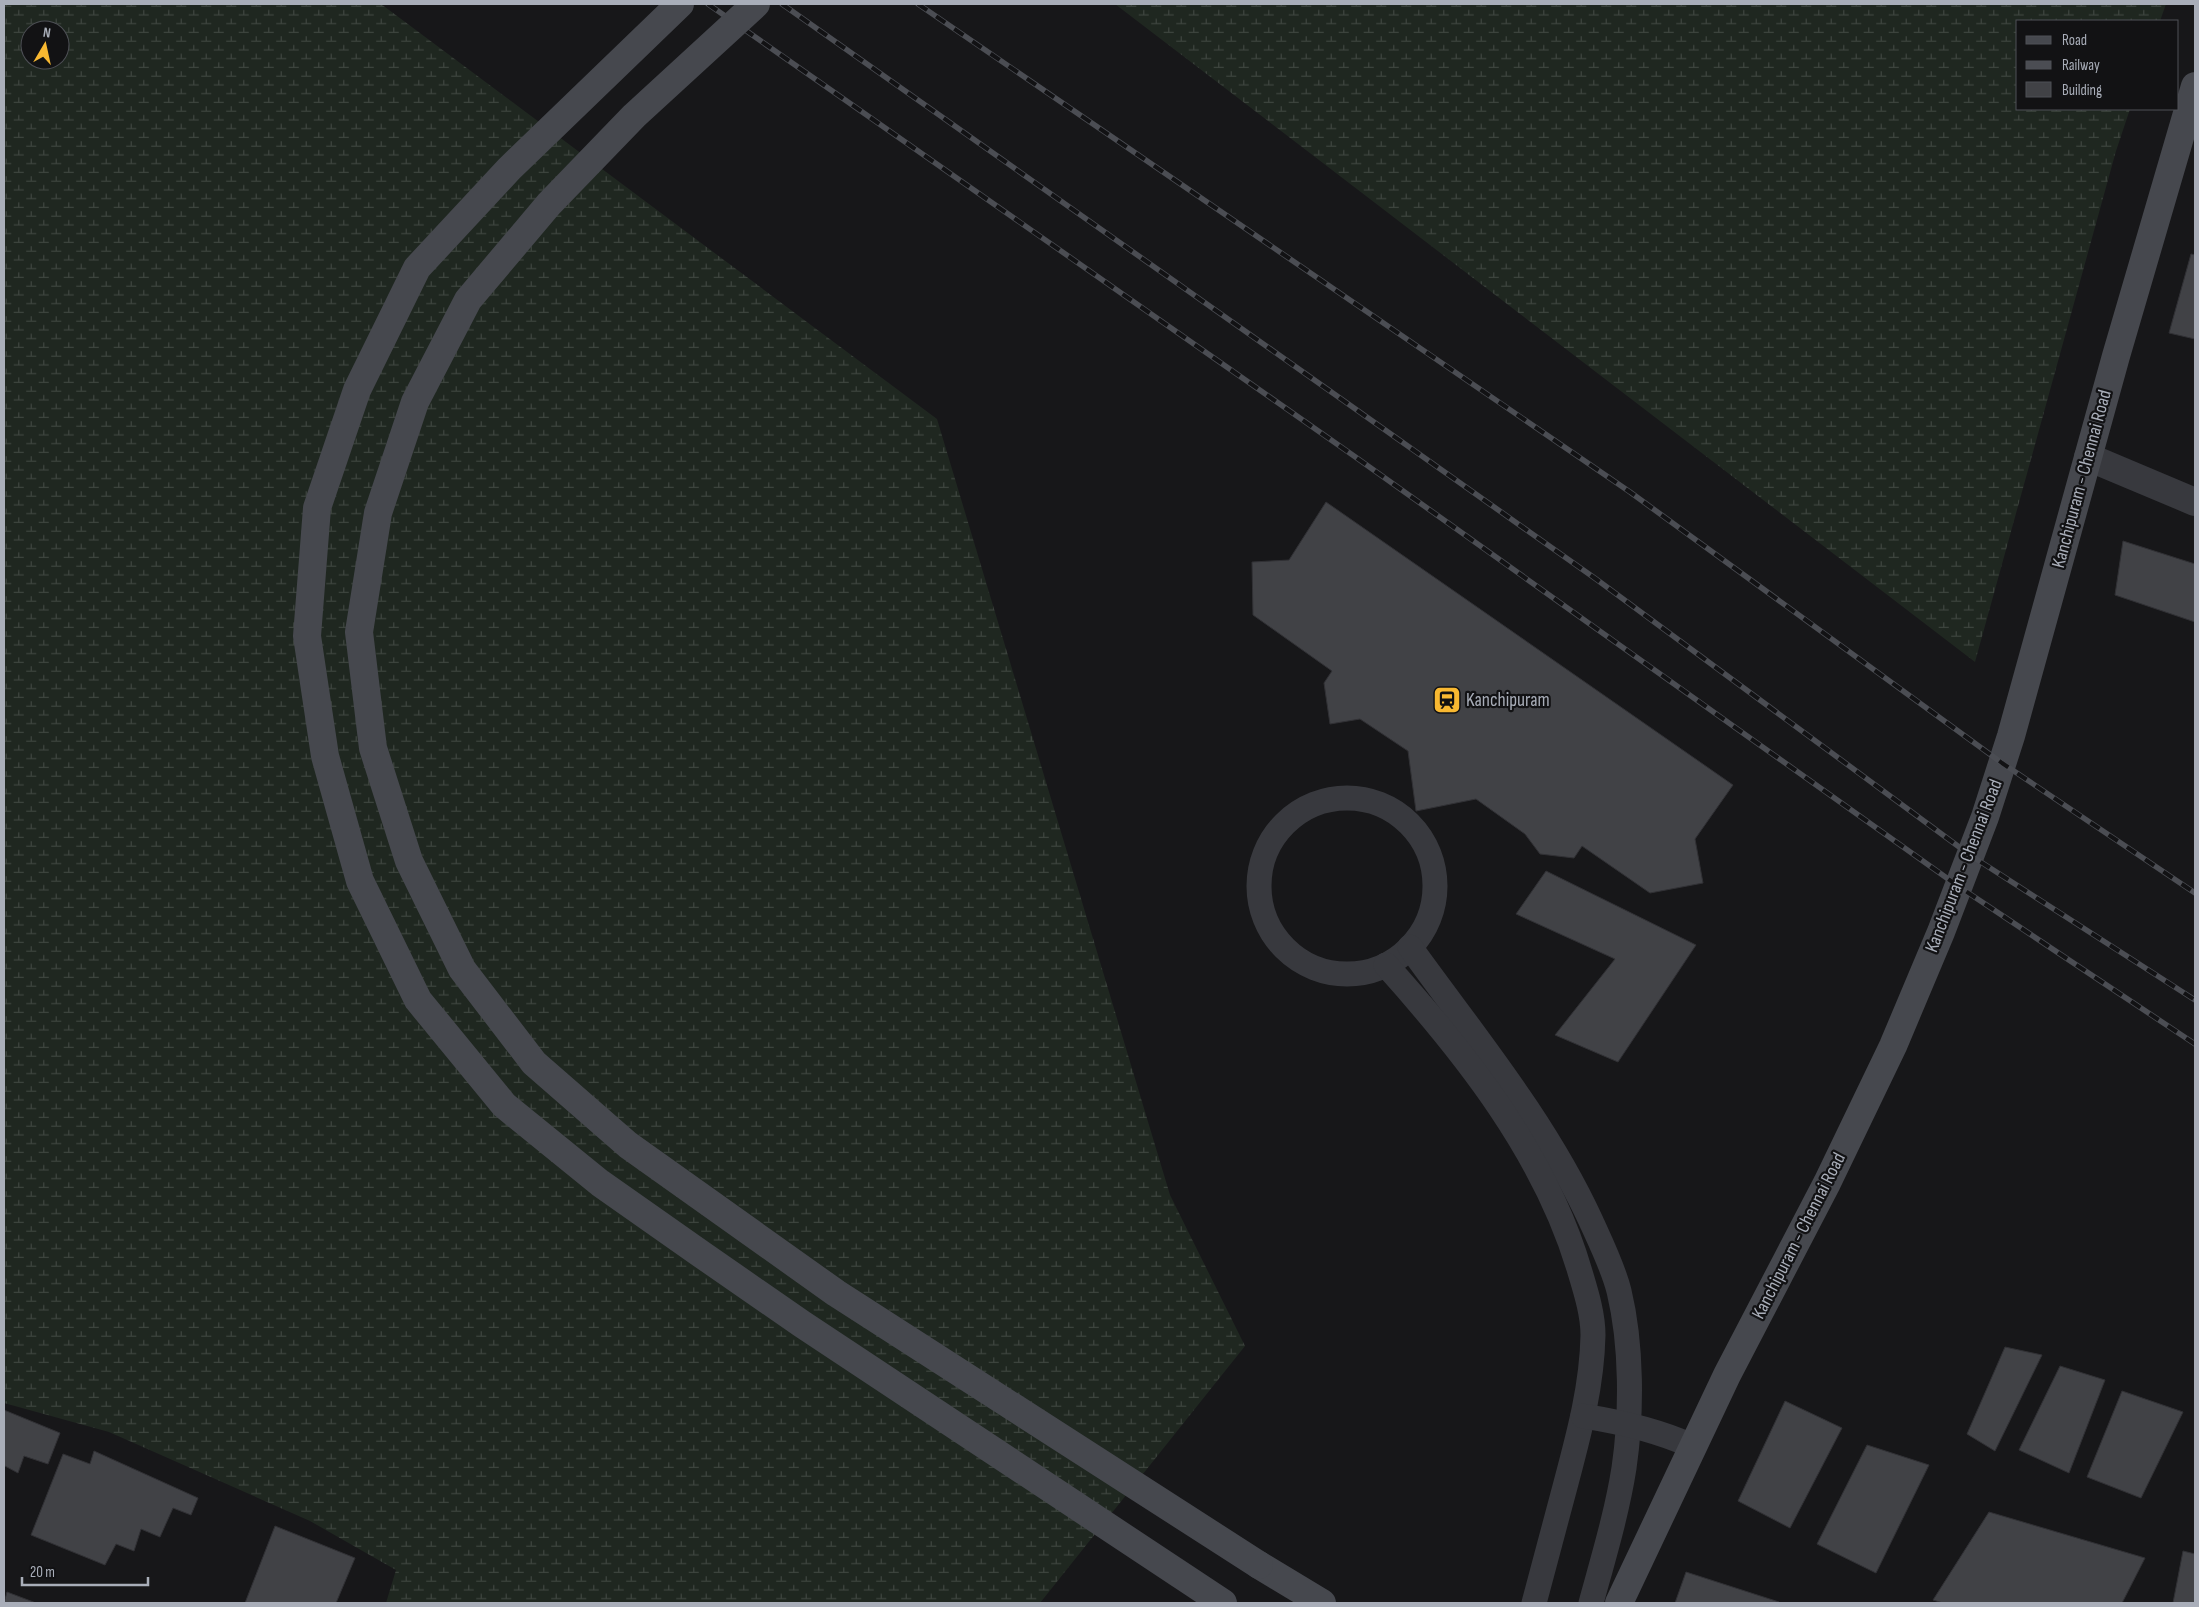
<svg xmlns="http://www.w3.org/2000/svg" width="2199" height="1607" font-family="'Sofia Sans Condensed',sans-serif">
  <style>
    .wetland { fill: url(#wetland-marsh); fill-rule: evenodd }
    .building { fill: #414246; stroke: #313135 }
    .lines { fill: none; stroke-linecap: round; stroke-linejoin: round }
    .service { stroke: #38393e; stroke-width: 25 }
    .minor { stroke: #38393e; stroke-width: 28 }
    .secondary { stroke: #46484e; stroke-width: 28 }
    .rail-casing { stroke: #4b4d53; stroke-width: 5.5 }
    .rail { stroke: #121214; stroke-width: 4; stroke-dasharray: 11; stroke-linecap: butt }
    .secondary-bridge { stroke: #46484e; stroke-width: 28 }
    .labels { text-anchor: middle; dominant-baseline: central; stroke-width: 4.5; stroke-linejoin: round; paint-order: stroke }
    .street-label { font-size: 19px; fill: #a9aeb9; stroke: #121214 }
    .poi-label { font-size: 19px; fill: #a9aeb9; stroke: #121214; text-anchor: start }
  </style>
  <defs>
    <pattern id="wetland-marsh" width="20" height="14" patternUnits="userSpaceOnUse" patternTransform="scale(1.25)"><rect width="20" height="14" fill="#1f2720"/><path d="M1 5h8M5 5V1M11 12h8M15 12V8" fill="none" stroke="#3d443e"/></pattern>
  </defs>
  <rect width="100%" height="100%" fill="#171719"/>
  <!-- wetland -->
  <g class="wetland">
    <path d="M 4,4 L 381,4 L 937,419 L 1170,1195 L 1245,1346 L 1040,1603 L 386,1603 L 396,1570 L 310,1521 L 109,1432 L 4,1403 ZM 30,30 L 60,30 L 60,60 L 30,60 Z"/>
    <polygon points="1115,4 2166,4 2160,21 2018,21 2018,109 2130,109 2116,151 1975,662"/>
  </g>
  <!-- building -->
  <g class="building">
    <polygon points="2191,254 2195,255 2195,339 2169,333"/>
    <polygon points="1326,502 1733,785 1695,839 1703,883 1650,893 1582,846 1574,858 1540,854 1525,834 1476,799 1416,811 1408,751 1360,719 1330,724 1324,683 1332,671 1253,615 1252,562 1289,560"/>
    <polygon points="2123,541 2195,564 2195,622 2115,595"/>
    <polygon points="1546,871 1696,945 1618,1062 1555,1035 1615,959 1516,914"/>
    <polygon points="2005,1347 2042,1355 1995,1451 1967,1434"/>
    <polygon points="2060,1366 2105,1380 2069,1473 2019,1450"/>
    <polygon points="2122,1391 2183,1412 2141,1498 2087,1477"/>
    <polygon points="1785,1401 1842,1428 1790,1528 1738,1501"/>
    <polygon points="4,1410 60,1433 48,1464 24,1456 18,1473 5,1466 4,1469"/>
    <polygon points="1867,1445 1929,1465 1876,1573 1817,1544"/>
    <polygon points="94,1451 198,1498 191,1515 173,1508 160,1537 141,1529 134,1551 116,1544 105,1565 31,1535 63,1454 90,1464"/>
    <polygon points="1989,1512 2145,1558 2122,1603 1943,1603 1933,1600"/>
    <polygon points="275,1526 355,1558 336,1603 245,1603"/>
    <polygon points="2183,1551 2195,1554 2195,1603 2173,1603"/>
    <polygon points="1686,1572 1779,1602 1779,1603 1675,1603"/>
    <polygon points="7,1592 36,1603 4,1603"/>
  </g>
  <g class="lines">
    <!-- service -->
    <g class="service">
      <circle cx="1347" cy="886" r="88"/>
      <path d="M 1410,947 C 1474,1036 1545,1121 1591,1221 C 1601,1243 1613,1267 1619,1291 C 1632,1345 1632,1413 1624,1468 C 1617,1513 1603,1559 1591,1603"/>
      <path d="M 1386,965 C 1466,1054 1546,1155 1580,1272 C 1586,1292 1593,1314 1593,1335 C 1592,1386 1579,1434 1566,1483 C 1555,1523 1545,1563 1534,1603"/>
      <path d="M 1583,1416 C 1621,1422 1657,1430 1692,1446"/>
    </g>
    <!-- minor -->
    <polyline class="minor" points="2088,457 2195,502"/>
    <!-- secondary -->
    <g class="secondary">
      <polyline points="680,4 509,169 417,268 357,390 317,508 307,636 325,756 360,881 418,1000 504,1105 600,1183 701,1254 802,1324 1223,1603"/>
      <polyline points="1259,1565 1322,1603"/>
      <polyline points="1619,1603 1727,1375 1827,1183 1893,1046 1941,932 1985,817 2011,736 2116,356 2195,86"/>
    </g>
    <!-- rail casing -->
    <g class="rail-casing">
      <g id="rail">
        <polyline points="708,4 1354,456 1958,886 2195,1044"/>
        <polyline points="782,4 1596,579 1970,855 2195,1000"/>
        <polyline points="918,4 1630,492 2002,763 2195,893"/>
      </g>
    </g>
    <!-- rail -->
    <use href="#rail" class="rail"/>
    <!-- secondary-bridge -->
    <polyline class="secondary-bridge" points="756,4 634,116 549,204 468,300 415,402 378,513 359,632 373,748 409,861 462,969 534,1063 628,1145 836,1293 1259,1565"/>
  </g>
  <!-- icons -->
  <defs>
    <g id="station-square" transform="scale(1.4375)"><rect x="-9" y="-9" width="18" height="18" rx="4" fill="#f8b831" stroke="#121214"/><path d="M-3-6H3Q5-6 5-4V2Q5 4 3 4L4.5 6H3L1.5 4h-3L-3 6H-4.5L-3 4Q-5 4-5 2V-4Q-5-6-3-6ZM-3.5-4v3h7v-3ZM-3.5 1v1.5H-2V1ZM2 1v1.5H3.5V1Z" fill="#111"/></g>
  </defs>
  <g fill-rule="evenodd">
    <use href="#station-square" x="1447" y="700"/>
  </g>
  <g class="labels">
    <!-- street labels -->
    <g class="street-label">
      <text transform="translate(2082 479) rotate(-75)">Kanchipuram - Chennai Road</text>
      <text transform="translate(1964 866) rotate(-69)">Kanchipuram - Chennai Road</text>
      <text transform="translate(1799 1236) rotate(-63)">Kanchipuram - Chennai Road</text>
    </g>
    <!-- poi labels -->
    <g class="poi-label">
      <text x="1466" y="700">Kanchipuram</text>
    </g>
  </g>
  <!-- border -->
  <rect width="2199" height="1607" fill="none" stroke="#a9aeb9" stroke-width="10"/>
  <!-- legend -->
  <rect x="2016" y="20" width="162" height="90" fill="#121214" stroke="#4e5056"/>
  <rect x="2026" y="36" width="25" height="8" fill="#46484e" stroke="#4e5056"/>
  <text x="2062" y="45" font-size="15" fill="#a9aeb9">Road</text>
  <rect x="2026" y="61" width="25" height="8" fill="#4b4d53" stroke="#4e5056"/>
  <text x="2062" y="70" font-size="15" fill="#a9aeb9">Railway</text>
  <rect x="2026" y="82" width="25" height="15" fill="#414246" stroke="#4e5056"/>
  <text x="2062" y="95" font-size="15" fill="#a9aeb9">Building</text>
  <!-- north arrow -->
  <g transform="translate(45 45) rotate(9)"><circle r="24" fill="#121214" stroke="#4e5056"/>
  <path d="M0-4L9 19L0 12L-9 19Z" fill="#f8b831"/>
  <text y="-8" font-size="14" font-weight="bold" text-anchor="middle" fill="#a9aeb9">N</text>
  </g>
  <!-- scale -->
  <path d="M22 1577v8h126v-8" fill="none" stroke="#a9aeb9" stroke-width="2.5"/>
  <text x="30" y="1577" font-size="15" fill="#a9aeb9" stroke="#121214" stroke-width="4" paint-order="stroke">20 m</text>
</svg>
